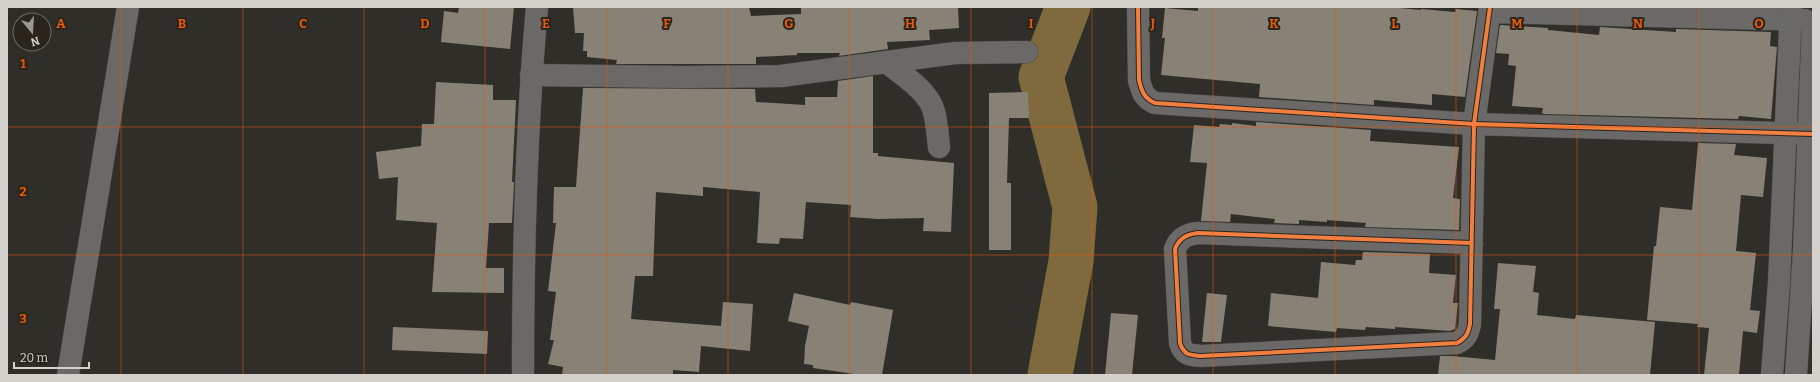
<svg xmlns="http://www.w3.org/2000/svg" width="1820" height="382" font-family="Bitter,serif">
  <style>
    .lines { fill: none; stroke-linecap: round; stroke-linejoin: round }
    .river { stroke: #7f6a3d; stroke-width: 45 }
    .building { fill: #888276 }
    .minor-casing { stroke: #4d4b47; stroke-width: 23 }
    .tertiary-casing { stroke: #4d4b47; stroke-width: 23 }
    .minor { stroke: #6a6967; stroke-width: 22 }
    .tertiary { stroke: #6a6967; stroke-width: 22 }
    .cycleway-casing { stroke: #29251d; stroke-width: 6 }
    .cycleway { stroke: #f27e40; stroke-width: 4 }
    .grid { fill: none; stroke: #e8590c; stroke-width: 1; stroke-opacity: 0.55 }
    .grid-label { font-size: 13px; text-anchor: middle; font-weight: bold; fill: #e8590c; stroke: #29251d; stroke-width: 4; stroke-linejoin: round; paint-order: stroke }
  </style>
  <rect width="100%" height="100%" fill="#302e29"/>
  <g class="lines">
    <!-- river -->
    <polyline class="river" points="1050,375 1071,261 1075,207 1041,77 1068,7"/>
  </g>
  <!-- building -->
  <g class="building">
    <polygon points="459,7 514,7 510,49 441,42 444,11 458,13"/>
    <polygon points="573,7 749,7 751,16 801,14 801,7 958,7 959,28 929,30 930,40 887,42 888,49 839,56 840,53 797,53 797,55 756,57 756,64 616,64 617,60 587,57 587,51 583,51 584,33 575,33"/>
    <polygon points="1198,7 1389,7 1421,10 1421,9 1455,12 1456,9 1477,11 1465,97 1432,94 1432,105 1374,100 1374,105 1259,97 1260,84 1161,75 1165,38 1162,38 1165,8 1198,11"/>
    <polygon points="1500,25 1548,28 1548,30 1599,35 1600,27 1676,32 1676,29 1771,32 1770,46 1777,47 1771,119 1739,116 1738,119 1544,114 1542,113 1543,108 1512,106 1516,66 1508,65 1509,54 1496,53"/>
    <polygon points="873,76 873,153 878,153 878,156 954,163 951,232 923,231 924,218 878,219 850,217 851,205 806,202 803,239 780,238 779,244 757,243 760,192 703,187 703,196 656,192 653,276 635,276 631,319 721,326 723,302 753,304 750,351 701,346 699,372 673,370 673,375 562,375 563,367 548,364 554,340 550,340 556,292 548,291 556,223 553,223 554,187 576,187 583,88 755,89 756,102 805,105 805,97 837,97 838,81"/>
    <polygon points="436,82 493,85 493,100 516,100 512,182 514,182 512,223 489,223 486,268 504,268 504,293 432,292 437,223 396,220 398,177 379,179 376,152 421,146 422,124 434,124"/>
    <polygon points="1028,92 1029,118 1009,118 1007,183 1011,183 1011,250 989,250 989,93"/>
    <polygon points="1256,122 1371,130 1370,141 1459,147 1453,198 1460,199 1459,230 1365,227 1366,223 1327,220 1327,222 1299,220 1299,224 1274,223 1275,219 1231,214 1230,222 1201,221 1207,163 1190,162 1194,125 1219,127 1220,124 1232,125 1232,123 1256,126"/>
    <polygon points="1698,143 1736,144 1734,155 1767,158 1763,197 1741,195 1736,251 1756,253 1750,310 1760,311 1757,333 1743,331 1739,375 1704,375 1709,328 1697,327 1698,324 1647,320 1654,246 1656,246 1660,207 1692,210"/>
    <polygon points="1363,252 1430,254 1429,273 1456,275 1453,303 1458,303 1455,329 1450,331 1395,327 1395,329 1366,327 1365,330 1337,328 1336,332 1268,326 1271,293 1318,298 1321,262 1355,265 1356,260 1362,260"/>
    <polygon points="1498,263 1536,266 1533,292 1539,293 1537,315 1575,319 1576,315 1655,322 1650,375 1438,375 1440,356 1452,356 1495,360 1500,309 1494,309"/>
    <polygon points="794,293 850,305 851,302 893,310 882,375 861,375 813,368 813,365 804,364 805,346 809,326 788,321"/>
    <polygon points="1207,293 1227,295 1221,342 1202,342"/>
    <polygon points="1111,313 1138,315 1132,375 1105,375"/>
    <polygon points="393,327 488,331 487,354 392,350"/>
  </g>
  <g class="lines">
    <!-- minor casing -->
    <g class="minor-casing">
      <g id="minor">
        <path d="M 1138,7 L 1139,80 C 1142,92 1144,98 1155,103 L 1474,124 L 1490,7"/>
        <polyline points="1490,12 1805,20"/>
        <path d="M 886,62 C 900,73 918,84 928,99 C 937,111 937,132 939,147"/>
        <polyline points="531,75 683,77 781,76 955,53 1027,52"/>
        <path d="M 1472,243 L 1198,233 C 1187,234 1179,238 1175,249 L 1180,343 C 1184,355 1189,355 1201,356 L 1457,343 C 1466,338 1468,334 1470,324 L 1474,124 L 1813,134"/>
        <polyline points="68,375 128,7"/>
        <polyline points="1772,375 1779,282 1791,7"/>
        <polyline points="1796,375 1804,250 1813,24"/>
      </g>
    </g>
    <!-- tertiary casing -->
    <g class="tertiary-casing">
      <path id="tertiary" d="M 523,375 C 523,252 526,129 537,7"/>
    </g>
    <!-- minor -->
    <use href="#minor" class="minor"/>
    <!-- tertiary -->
    <use href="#tertiary" class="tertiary"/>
    <!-- cycleway casing -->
    <g class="cycleway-casing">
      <g id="cycleway">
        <path d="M 1138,7 L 1139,80 C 1142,92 1144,98 1155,103 L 1474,124 L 1490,7"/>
        <path d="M 1472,243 L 1198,233 C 1187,234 1179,238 1175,249 L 1180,343 C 1184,355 1189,355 1201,356 L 1457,343 C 1466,338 1468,334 1470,324 L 1474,124 L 1813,134"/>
      </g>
    </g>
    <!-- cycleway -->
    <use href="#cycleway" class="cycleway"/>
  </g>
  <!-- grid -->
  <path class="grid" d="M 121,7 L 121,375M 243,7 L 243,375M 364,7 L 364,375M 485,7 L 485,375M 607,7 L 607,375M 728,7 L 728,375M 849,7 L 849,375M 971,7 L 971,375M 1092,7 L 1092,375M 1213,7 L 1213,375M 1335,7 L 1335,375M 1456,7 L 1456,375M 1577,7 L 1577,375M 1699,7 L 1699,375M 7,127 L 1813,127M 7,255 L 1813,255"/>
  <g class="grid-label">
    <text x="61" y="28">A</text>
    <text x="182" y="28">B</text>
    <text x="303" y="28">C</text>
    <text x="425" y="28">D</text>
    <text x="546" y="28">E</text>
    <text x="667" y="28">F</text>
    <text x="789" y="28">G</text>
    <text x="910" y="28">H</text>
    <text x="1031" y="28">I</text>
    <text x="1153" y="28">J</text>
    <text x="1274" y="28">K</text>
    <text x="1395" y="28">L</text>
    <text x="1517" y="28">M</text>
    <text x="1638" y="28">N</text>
    <text x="1759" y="28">O</text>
    <text x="23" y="68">1</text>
    <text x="23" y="196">2</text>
    <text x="23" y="323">3</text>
  </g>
  <!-- border -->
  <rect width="1820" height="382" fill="none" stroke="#d4d1cc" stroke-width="16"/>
  <!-- north arrow -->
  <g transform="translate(32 32) rotate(162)"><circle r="19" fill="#29251d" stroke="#6d6a63"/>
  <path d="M0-3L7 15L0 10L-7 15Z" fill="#9b9893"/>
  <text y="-6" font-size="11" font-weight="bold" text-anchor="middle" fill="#d4d1cc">N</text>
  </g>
  <!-- scale -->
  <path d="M14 362v6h75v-6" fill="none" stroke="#d4d1cc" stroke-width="2"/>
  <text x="20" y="362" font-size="12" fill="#d4d1cc" stroke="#29251d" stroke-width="3" paint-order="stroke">20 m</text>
</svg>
